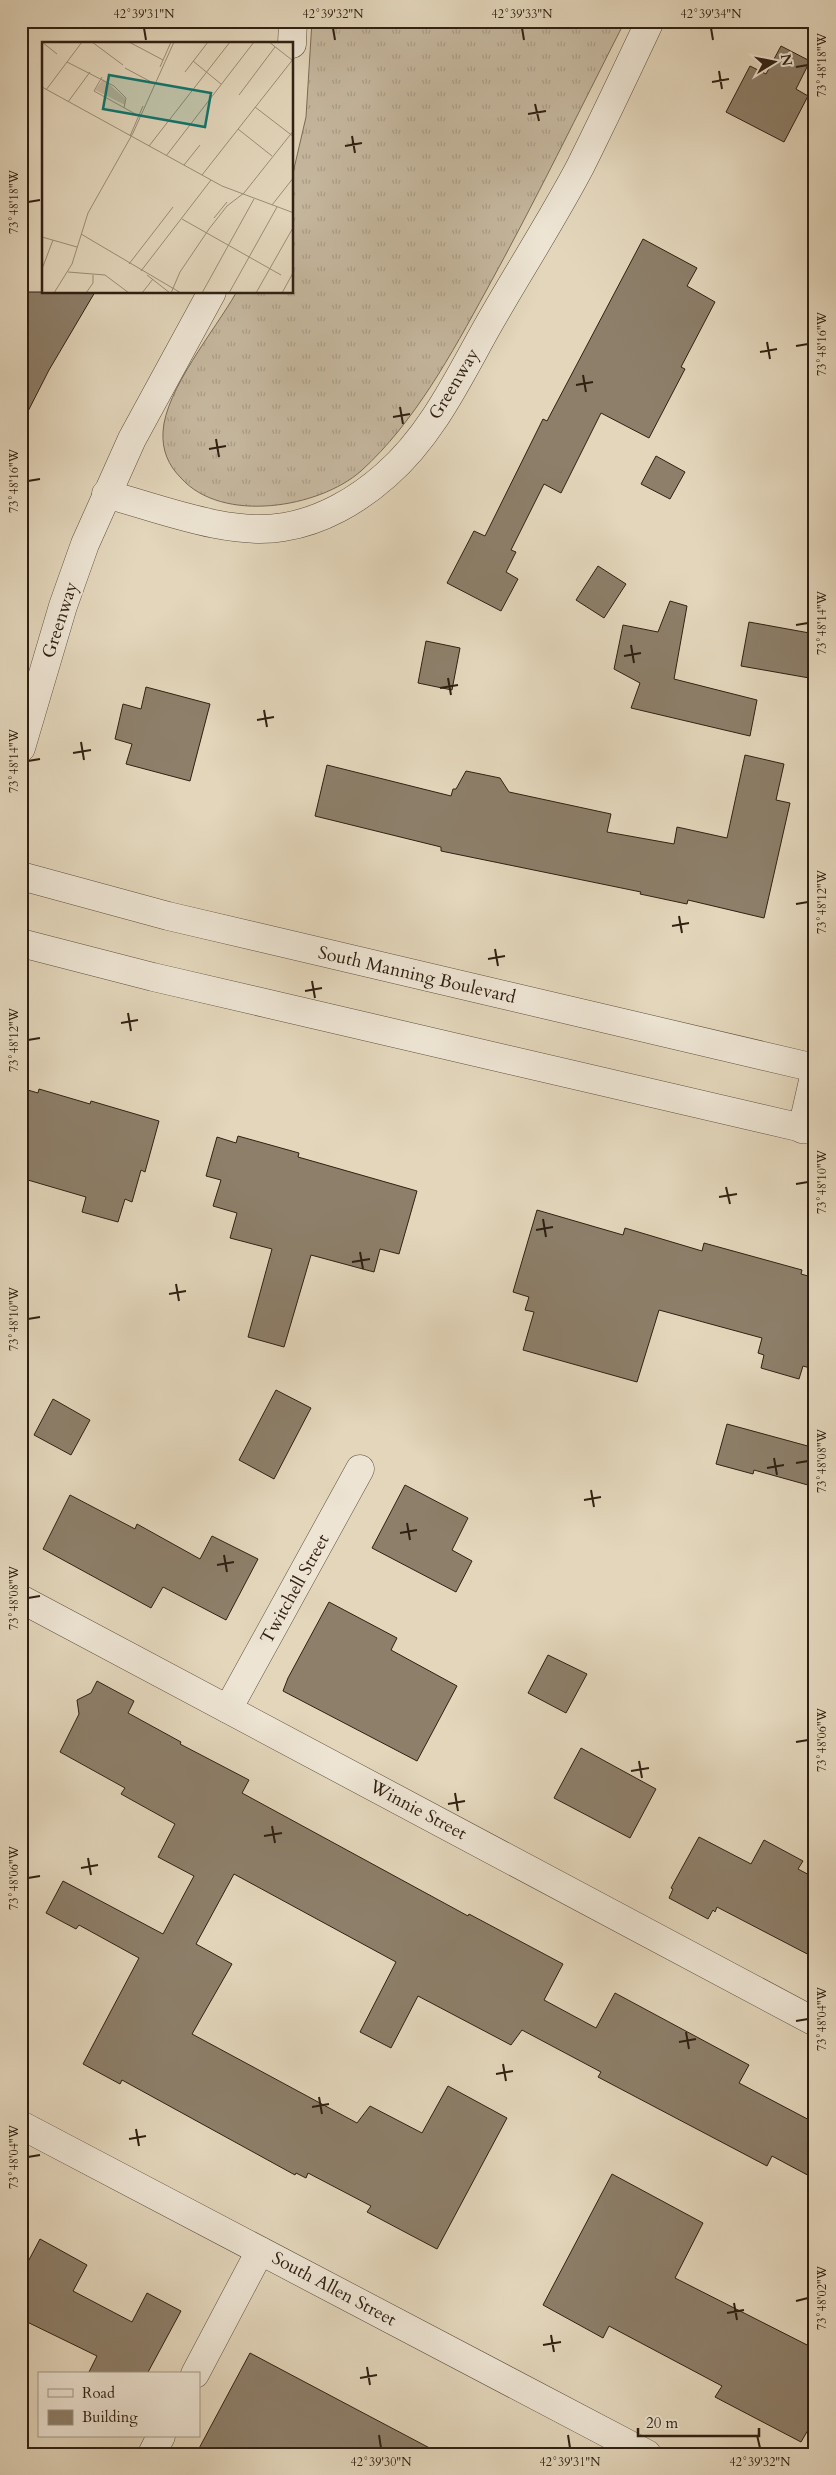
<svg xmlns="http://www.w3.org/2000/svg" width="836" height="2475" font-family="Cardo,serif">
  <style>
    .grass { fill: url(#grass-tufts); stroke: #7a6c58 }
    .building { fill: #8d7f6a; stroke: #302012 }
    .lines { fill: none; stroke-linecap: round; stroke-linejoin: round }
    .minor-casing { stroke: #5d4e3c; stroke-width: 29 }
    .minor { stroke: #ede4d3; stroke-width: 28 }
    .ticks { fill: none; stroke: #302012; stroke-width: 2 }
    .labels { text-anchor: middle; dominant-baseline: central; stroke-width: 4.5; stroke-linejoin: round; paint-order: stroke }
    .street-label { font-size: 18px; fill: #302012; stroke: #ede4d3 }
    .inset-road { fill: none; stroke: #9b8d77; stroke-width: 1 }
    .view { fill: #0f766e; fill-opacity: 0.15; stroke: #0f766e; stroke-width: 2.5 }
    .inset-edge { fill: none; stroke: #302012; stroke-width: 2.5 }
    .neatline { fill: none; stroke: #302012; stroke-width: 2 }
    .ticks-label { font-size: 12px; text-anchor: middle; fill: #302012 }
  </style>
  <defs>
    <pattern id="grass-tufts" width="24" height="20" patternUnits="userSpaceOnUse" patternTransform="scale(1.25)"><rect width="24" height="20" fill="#c5b79e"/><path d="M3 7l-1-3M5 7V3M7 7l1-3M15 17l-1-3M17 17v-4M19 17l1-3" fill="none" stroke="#aa9d87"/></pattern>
  </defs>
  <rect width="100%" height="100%" fill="#e3d6bb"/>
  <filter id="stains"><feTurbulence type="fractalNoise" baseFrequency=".004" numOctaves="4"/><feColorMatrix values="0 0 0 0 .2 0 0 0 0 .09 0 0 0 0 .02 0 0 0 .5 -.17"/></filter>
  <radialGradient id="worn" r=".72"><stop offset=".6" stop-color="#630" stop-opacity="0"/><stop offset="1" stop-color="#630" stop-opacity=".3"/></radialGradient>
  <!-- grass -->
  <path class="grass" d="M 312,21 L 625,21 C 579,111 535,202 486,291 C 452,353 415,422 361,471 C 319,508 222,524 181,478 C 168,465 162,450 163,432 C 165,390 215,330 236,293 L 292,292 L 293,173 L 306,117 Z"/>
  <!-- building -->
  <g class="building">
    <polygon points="781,46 810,61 796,89 808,96 784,142 726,112 750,66 766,74"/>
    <polygon points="643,239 697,268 687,286 715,302 681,367 685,369 649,438 601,413 561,493 544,484 511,550 516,552 506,572 518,579 501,611 447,583 474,531 485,536 543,419 547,421"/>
    <polygon points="21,292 95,292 49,370 21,425"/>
    <polygon points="656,456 685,472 670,499 641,484"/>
    <polygon points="598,566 626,584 604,618 576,600"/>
    <polygon points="670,601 687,606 674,679 757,700 750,736 631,708 640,683 614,669 623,625 658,632"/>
    <polygon points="749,622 815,634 815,679 741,666"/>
    <polygon points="426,641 460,648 452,690 418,683"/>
    <polygon points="146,687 210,704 190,781 126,764 132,744 115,739 123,704 141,709"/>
    <polygon points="745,755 784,764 776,800 790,803 764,918 688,900 687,904 640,894 641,892 441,851 441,847 315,816 327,765 451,796 453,789 456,789 466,771 500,778 509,792 611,814 607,832 674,844 677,827 727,838"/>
    <polygon points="21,1088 38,1093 39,1089 90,1104 91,1101 159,1121 145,1172 141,1170 132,1202 125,1199 118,1222 82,1212 86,1197 21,1178"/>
    <polygon points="238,1136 299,1153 298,1157 417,1191 399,1254 380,1249 374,1272 311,1255 284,1347 248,1337 272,1249 230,1238 237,1213 213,1206 221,1180 206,1176 217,1137 236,1143"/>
    <polygon points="537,1210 623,1235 625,1228 702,1251 704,1243 802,1270 801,1274 815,1278 815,1350 810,1368 803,1366 799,1379 761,1368 764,1355 758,1353 762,1338 659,1310 637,1382 523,1350 534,1312 525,1310 529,1297 513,1292"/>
    <polygon points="276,1390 311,1408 274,1479 239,1460"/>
    <polygon points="53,1399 90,1420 71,1455 34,1435"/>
    <polygon points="727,1424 815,1448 815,1487 754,1470 753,1474 716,1464"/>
    <polygon points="405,1485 468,1518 452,1550 472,1561 456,1592 372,1548"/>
    <polygon points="70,1495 135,1529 137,1524 200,1559 212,1536 258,1559 226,1620 163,1587 151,1608 43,1549"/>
    <polygon points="329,1602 397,1638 391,1650 457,1686 417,1761 283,1691 288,1678"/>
    <polygon points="548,1655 587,1674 566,1713 528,1693"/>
    <polygon points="97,1681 134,1701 128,1713 181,1742 180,1744 249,1780 242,1793 468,1916 469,1914 563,1964 544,2000 596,2028 615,1993 749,2065 739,2083 815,2123 815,2179 772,2156 767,2166 598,2077 601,2072 522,2030 511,2045 418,1996 391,2048 360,2032 396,1962 234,1874 196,1944 232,1964 192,2034 357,2123 370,2106 422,2133 448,2086 507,2118 437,2249 367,2212 371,2206 308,2173 306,2178 296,2173 295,2175 122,2080 120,2084 83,2064 139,1958 79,1925 76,1929 46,1913 63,1881 163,1934 194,1876 158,1857 175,1824 121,1794 125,1788 60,1752 79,1714 77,1700 91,1693"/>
    <polygon points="581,1748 656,1789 630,1838 554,1798"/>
    <polygon points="699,1837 751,1864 764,1840 803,1861 798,1869 815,1878 815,1958 717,1907 715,1912 713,1910 708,1919 669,1898 673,1889 671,1888"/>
    <polygon points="612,2174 703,2223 675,2278 815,2349 815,2418 801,2442 715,2397 722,2386 609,2326 603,2338 543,2305"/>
    <polygon points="40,2239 87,2265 73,2291 132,2322 147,2293 181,2311 147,2374 88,2374 97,2356 21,2319 21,2275"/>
    <polygon points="250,2353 352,2407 441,2454 196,2454"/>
  </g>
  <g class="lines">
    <!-- minor casing -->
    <g class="minor-casing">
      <g id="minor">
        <polyline points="292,44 293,21"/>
        <path d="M 106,494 C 158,508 231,537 284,527 C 322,521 358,500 386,475 C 431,436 458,379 486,329 C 517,274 551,222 580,167 C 604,119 627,70 650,21"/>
        <polyline points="21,748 63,606 85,544 132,439 212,292"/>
        <polyline points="21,876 168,916 815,1068"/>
        <polyline points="21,943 153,977 815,1131"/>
        <polyline points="802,1129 815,1072"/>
        <polyline points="21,1599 815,2022"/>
        <polyline points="228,1709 360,1469"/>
        <polyline points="21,2125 647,2454"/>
        <polyline points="195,2374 260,2251"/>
        <polyline points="152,2454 161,2436"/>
      </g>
    </g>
    <!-- minor -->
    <use href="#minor" class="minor"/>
  </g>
  <!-- ticks -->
  <path class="ticks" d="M 144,28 L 146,40M 333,28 L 335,40M 522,28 L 524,40M 711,28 L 713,40M 796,67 L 808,65M 719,71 L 722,89M 712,82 L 729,79M 535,104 L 539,121M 528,114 L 546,111M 352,136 L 355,153M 345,146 L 362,143M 28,202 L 40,200M 767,342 L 770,359M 796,346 L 808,344M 760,352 L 777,349M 583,375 L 586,392M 576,385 L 593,382M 400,407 L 403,424M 393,417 L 410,414M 216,439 L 219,457M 209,449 L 226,446M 28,481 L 40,479M 796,625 L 808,623M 631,645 L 634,663M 624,656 L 641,653M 448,678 L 451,695M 440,688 L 458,685M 264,710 L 267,727M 257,720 L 274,717M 81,742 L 84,760M 73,753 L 91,750M 28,761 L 40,759M 796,904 L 808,902M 679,916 L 682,933M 672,926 L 689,923M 495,949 L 498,966M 488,959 L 505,956M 312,981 L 315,998M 305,991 L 322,988M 128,1013 L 131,1031M 121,1023 L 138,1020M 28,1040 L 40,1038M 796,1184 L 808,1182M 726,1187 L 730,1204M 719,1197 L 737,1194M 543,1219 L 546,1237M 536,1230 L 553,1227M 360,1252 L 363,1269M 352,1262 L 370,1259M 176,1284 L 179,1301M 169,1294 L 186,1291M 28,1319 L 40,1317M 774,1458 L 777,1475M 796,1463 L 808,1461M 767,1468 L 784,1465M 591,1490 L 594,1507M 584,1500 L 601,1497M 407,1523 L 410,1540M 400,1533 L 417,1530M 224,1555 L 227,1572M 217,1565 L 234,1562M 28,1598 L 40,1596M 796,1742 L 808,1740M 639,1761 L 642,1778M 631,1771 L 649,1768M 455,1793 L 458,1811M 448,1804 L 465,1801M 272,1826 L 275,1843M 264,1836 L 282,1833M 88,1858 L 91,1875M 81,1868 L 98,1865M 28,1878 L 40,1876M 796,2021 L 808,2019M 686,2032 L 689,2049M 679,2042 L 696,2039M 503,2064 L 506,2081M 496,2074 L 513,2071M 319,2097 L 322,2114M 312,2107 L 329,2104M 136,2129 L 139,2146M 129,2139 L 146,2136M 28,2157 L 40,2155M 796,2301 L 808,2298M 734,2303 L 737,2320M 727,2313 L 744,2310M 551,2335 L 554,2352M 543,2345 L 561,2342M 367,2367 L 370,2385M 360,2378 L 377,2375M 379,2435 L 381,2448M 568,2435 L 570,2448M 757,2435 L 760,2448"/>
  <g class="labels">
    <!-- street labels -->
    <g class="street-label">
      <text transform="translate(454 384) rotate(-59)">Greenway</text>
      <text transform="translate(60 620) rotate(-72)">Greenway</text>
      <text transform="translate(417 975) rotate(13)">South Manning Boulevard</text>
      <text transform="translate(295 1589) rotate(-61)">Twitchell Street</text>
      <text transform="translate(418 1810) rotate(28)">Winnie Street</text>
      <text transform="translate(334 2289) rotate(28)">South Allen Street</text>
    </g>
  </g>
  <!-- overview -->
  <g transform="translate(42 42)">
    <rect width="251" height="251" fill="#e3d6bb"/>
    <path d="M 61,37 L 83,56 L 83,63 L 53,48 Z" fill="#c5b79e"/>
    <path class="inset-road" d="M 0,0 L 15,12M 50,0 L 81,23M 87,0 L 121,18M 227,0 L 250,18M 151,19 L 179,42M 25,20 L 72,44 L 84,56 L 82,66M 118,25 L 129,0M 83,26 L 113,42M 143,30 L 166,0M 60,35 L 52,49 L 97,74M 0,45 L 180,144 L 252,171M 4,48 L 40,0M 197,53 L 233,5M 26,60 L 48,30M 213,65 L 252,95M 196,87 L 230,114M 88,94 L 101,64M 107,104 L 188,0M 124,114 L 212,0M 142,123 L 158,103M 160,133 L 252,16M 230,163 L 252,135M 172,176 L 185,160M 140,177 L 239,233M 39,192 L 139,251M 0,195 L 35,205M 87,222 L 131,165M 0,227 L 11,198M 99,229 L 169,138M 26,230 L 63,233 L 87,251M 105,233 L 128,251M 12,251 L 30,222 L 46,171 L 91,91 L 132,0M 44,251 L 51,241 L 51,233M 100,251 L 111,237M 129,251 L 138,230 L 167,187 L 185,164 L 202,151 L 252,88M 160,251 L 212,157M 187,251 L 235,165M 214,251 L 252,184M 240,251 L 252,229"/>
    <path class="view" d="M 67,33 L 169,51 L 163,85 L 61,67 Z"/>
    <rect width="251" height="251" class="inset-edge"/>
  </g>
  <!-- margin -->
  <rect width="836" height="2475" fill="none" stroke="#e3d6bb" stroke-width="55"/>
  <!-- legend -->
  <rect x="38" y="2372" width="162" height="65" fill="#ede4d3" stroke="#a19686"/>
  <rect x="48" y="2389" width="25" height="8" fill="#ede4d3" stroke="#a19686"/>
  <text x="82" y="2398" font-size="15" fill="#302012">Road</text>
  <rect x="48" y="2410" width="25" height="15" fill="#8d7f6a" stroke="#a19686"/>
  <text x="82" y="2422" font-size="15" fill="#302012">Building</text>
  <!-- north arrow -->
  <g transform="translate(774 62) rotate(80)" stroke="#ede4d3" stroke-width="4" paint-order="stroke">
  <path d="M0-4L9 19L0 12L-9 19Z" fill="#302012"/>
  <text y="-8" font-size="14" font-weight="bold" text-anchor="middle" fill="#302012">N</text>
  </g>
  <!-- scale -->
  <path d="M638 2428v8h121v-8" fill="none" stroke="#302012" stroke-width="2.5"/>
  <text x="646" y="2428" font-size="15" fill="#302012" stroke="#ede4d3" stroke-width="4" paint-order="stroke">20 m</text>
  <rect x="28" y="28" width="780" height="2420" class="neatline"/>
  <g class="ticks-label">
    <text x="144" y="18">42°39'31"N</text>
    <text x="333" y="18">42°39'32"N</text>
    <text x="522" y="18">42°39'33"N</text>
    <text x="711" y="18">42°39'34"N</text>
    <text transform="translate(822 65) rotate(-90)" y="4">73°48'18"W</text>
    <text transform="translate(14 202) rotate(-90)" y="4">73°48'18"W</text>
    <text transform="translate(822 344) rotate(-90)" y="4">73°48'16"W</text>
    <text transform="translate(14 481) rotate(-90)" y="4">73°48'16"W</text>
    <text transform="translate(822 623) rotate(-90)" y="4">73°48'14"W</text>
    <text transform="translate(14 761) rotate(-90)" y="4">73°48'14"W</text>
    <text transform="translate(822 902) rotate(-90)" y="4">73°48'12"W</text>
    <text transform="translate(14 1040) rotate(-90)" y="4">73°48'12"W</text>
    <text transform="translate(822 1182) rotate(-90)" y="4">73°48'10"W</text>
    <text transform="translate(14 1319) rotate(-90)" y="4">73°48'10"W</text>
    <text transform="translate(822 1461) rotate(-90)" y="4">73°48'08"W</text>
    <text transform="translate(14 1598) rotate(-90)" y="4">73°48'08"W</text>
    <text transform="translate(822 1740) rotate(-90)" y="4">73°48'06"W</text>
    <text transform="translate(14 1878) rotate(-90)" y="4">73°48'06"W</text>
    <text transform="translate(822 2019) rotate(-90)" y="4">73°48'04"W</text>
    <text transform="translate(14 2157) rotate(-90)" y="4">73°48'04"W</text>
    <text transform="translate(822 2298) rotate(-90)" y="4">73°48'02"W</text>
    <text x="381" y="2466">42°39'30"N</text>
    <text x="570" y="2466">42°39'31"N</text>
    <text x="760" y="2466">42°39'32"N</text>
  </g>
  <rect width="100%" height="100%" filter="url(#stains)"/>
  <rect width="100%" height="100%" fill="url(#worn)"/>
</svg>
